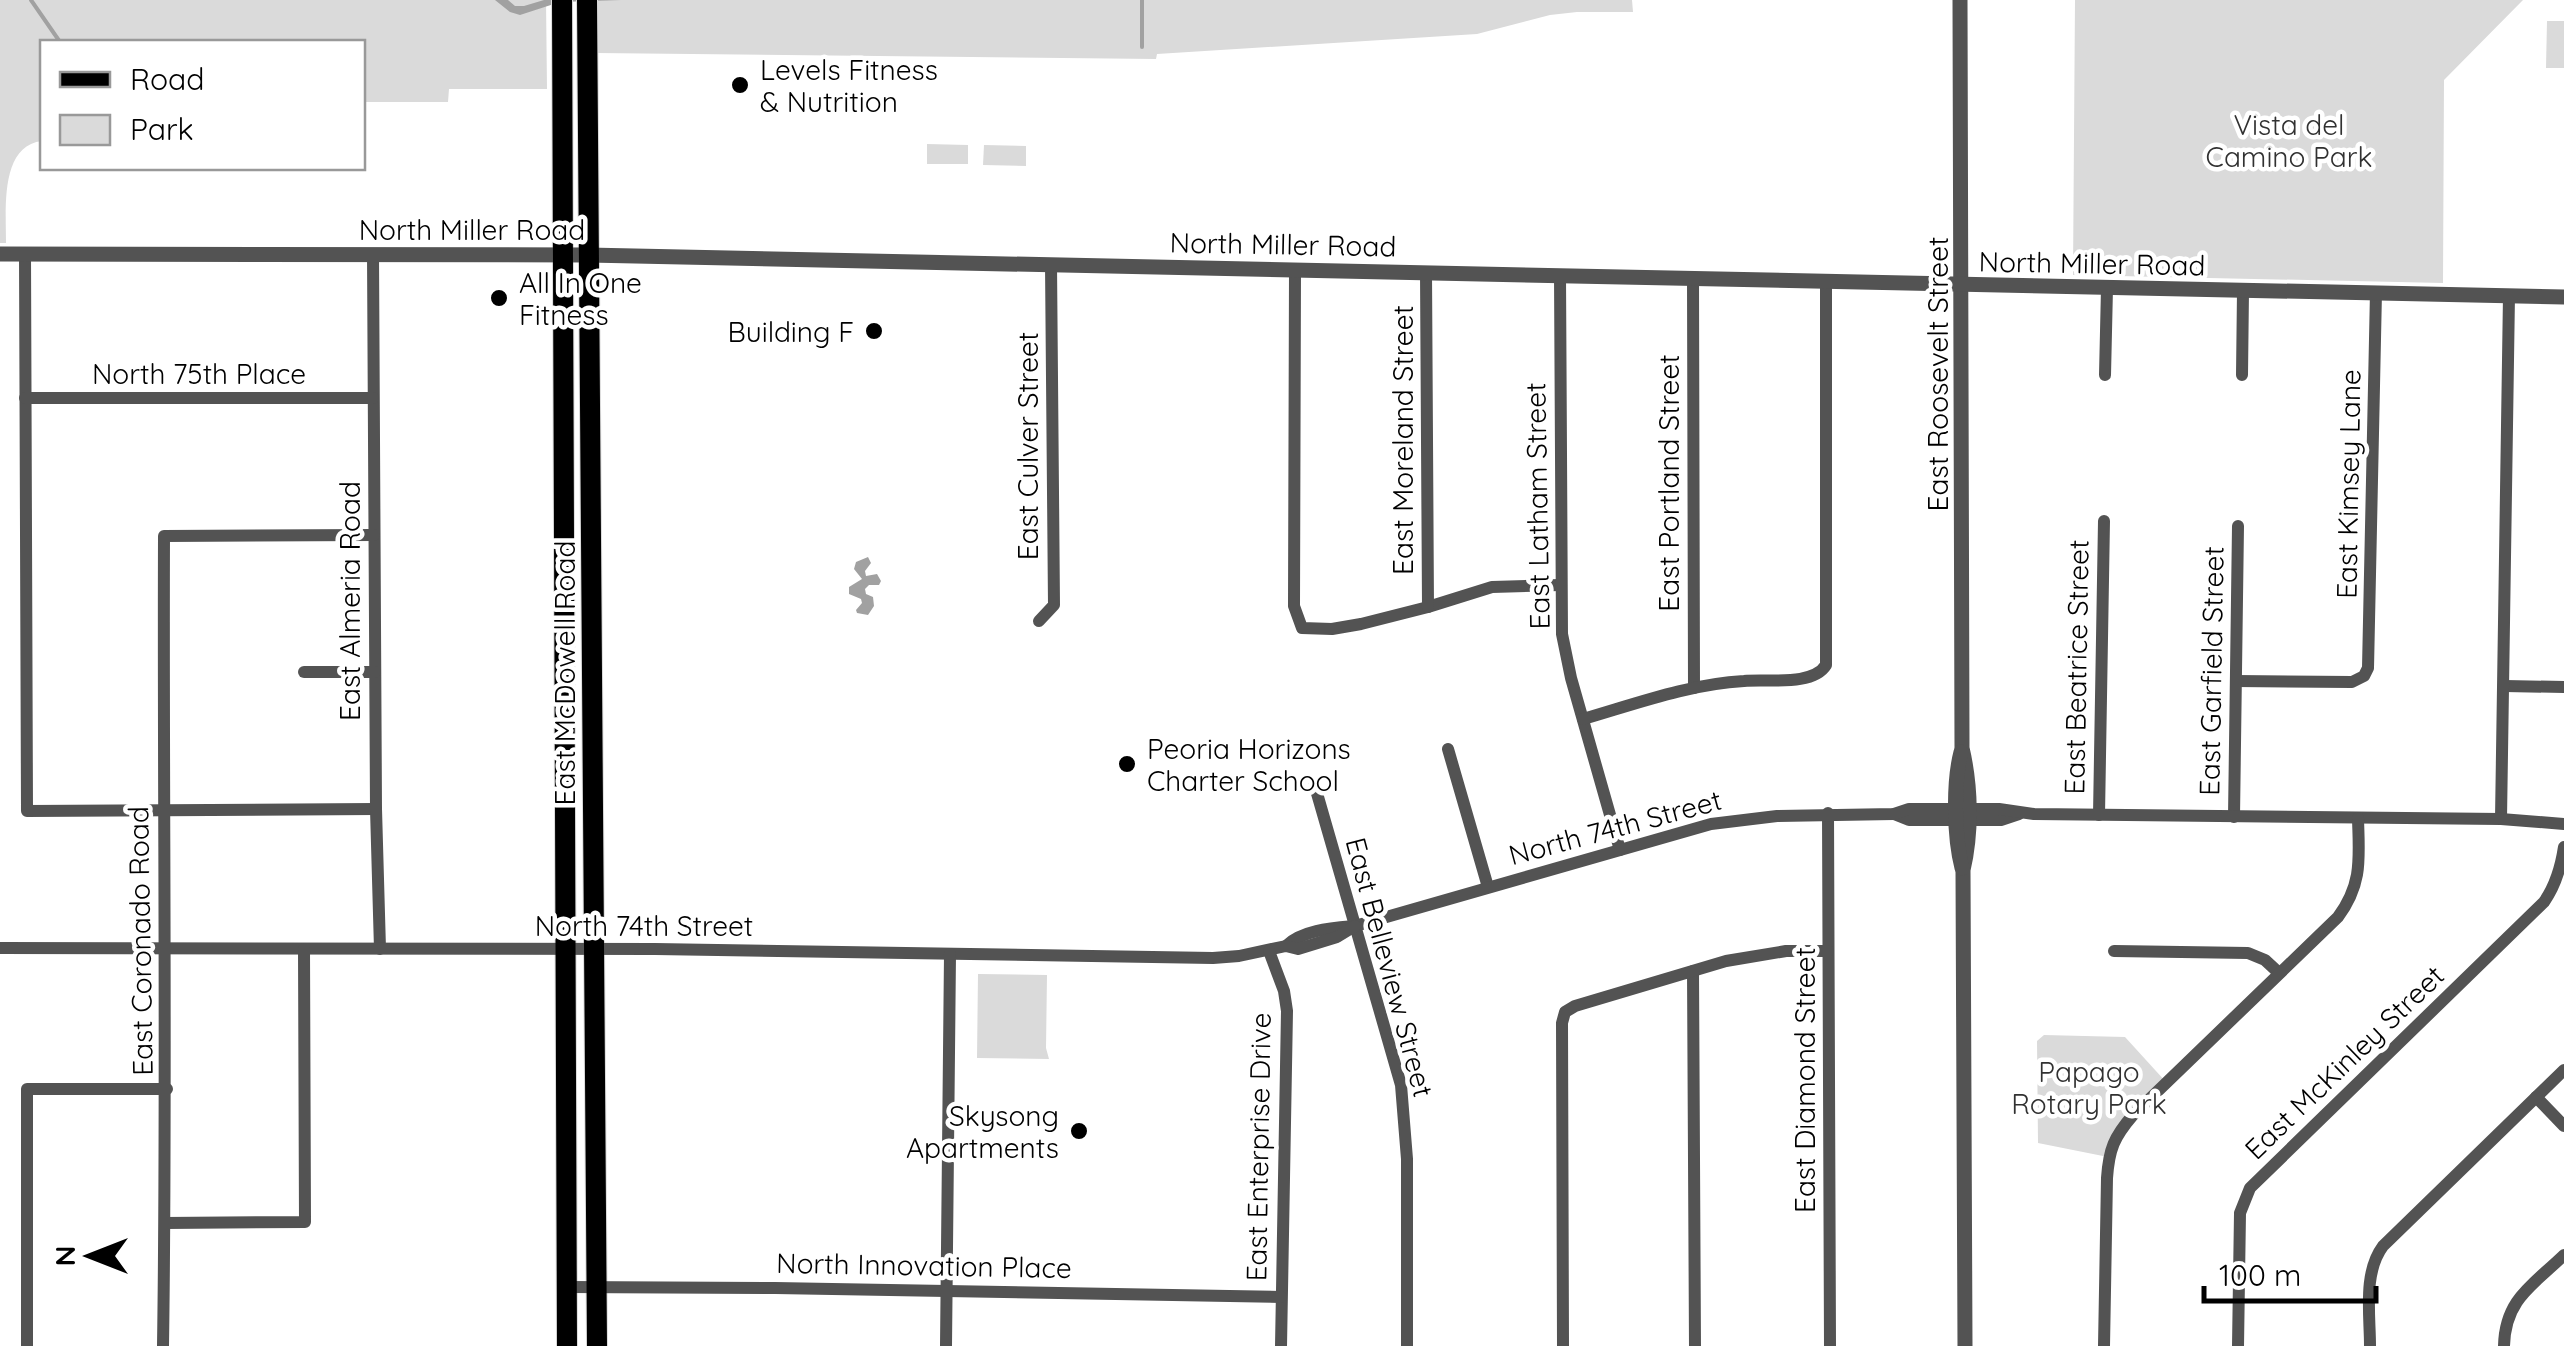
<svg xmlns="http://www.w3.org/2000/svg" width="2564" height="1346" font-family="Quicksand,sans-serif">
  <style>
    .green { fill: #dadada }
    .water { fill: #a1a1a1 }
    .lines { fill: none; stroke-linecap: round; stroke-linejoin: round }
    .stream { stroke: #a1a1a1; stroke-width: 4 }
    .primary-casing { stroke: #dbdbdb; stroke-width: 22 }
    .minor { stroke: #535353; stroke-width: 12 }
    .tertiary { stroke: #535353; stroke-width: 15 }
    .primary { stroke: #000; stroke-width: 20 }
    .poi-dot { fill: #000; stroke: #fff; stroke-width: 4 }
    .labels { text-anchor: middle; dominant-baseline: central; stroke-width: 9; stroke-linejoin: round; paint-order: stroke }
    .poi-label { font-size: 28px; fill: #000; stroke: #fff; text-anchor: start }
    .park-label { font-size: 28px; fill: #313131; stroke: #fff }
    .street-label { font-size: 28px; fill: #000; stroke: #fff }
  </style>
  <rect width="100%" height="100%" fill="#fff"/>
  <!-- green -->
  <g class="green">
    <path d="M 0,0 L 546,0 L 547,89 L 449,89 L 448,102 L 363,102 L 362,42 L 42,42 L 42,141 C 0,146 6,208 6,243 L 0,243 Z"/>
    <polygon points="596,0 1632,0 1633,12 1577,12 1550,15 1477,34 1157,54 1156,59 596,53"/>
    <polygon points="2075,0 2523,0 2444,80 2443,283 2073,275"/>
    <polygon points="2547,21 2564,21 2564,68 2546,68"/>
    <polygon points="927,144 968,145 968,164 927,164"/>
    <polygon points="984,145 1026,146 1026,166 983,165"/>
    <polygon points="978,974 1047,975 1046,1048 1049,1059 977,1058"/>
    <polygon points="2044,1035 2125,1037 2166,1082 2131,1116 2108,1157 2038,1143 2037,1041"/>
  </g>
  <!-- water -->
  <g class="water">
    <polygon points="495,0 508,0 515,6 524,6 544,0 621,0 560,2 520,15 510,12"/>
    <polygon points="868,557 871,563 865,571 866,576 877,574 881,581 879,585 869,585 865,589 866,594 873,597 874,606 868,615 857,613 856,610 862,603 861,599 849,594 849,587 862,579 854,569 856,562"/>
  </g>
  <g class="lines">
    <!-- stream -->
    <g class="stream">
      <polyline points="31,0 60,42"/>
      <polyline points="1142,0 1142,47"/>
    </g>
    <!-- primary casing -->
    <g class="primary-casing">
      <g id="primary">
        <polyline points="562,0 567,1346"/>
        <polyline points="587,0 597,1346"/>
      </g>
    </g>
    <!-- minor -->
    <g class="minor">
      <polyline points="25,254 27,811 376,809"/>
      <polyline points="373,254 376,809 380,949"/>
      <polyline points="1295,270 1294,606 1302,628 1332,629 1361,624 1428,607 1492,587 1560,585"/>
      <polyline points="1426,272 1428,607"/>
      <polyline points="1560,275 1562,634 1571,678 1620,850"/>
      <polyline points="1693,278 1694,688"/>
      <polyline points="2105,375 2107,288"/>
      <polyline points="2242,375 2243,291"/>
      <polyline points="25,398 373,398"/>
      <polyline points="1039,621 1054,605 1051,264"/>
      <polyline points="304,672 375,672"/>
      <polyline points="2236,681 2352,682 2364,676 2368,668 2376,292"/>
      <polyline points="2505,686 2564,687"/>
      <path d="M 1583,719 C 1635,704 1689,684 1744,681 C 1768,679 1813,686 1826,665 L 1826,280"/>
      <polyline points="1448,749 1488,887"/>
      <polyline points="1314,783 1401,1085 1407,1159 1407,1346"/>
      <polyline points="1828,813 1830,1346"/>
      <polyline points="1894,814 1909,820 2001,820 2019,814"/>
      <polyline points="2099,815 2104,521"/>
      <polyline points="2234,817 2238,526"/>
      <polyline points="2501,819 2509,295"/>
      <path d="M 1286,946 C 1302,930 1333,928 1355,926 L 1711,824 L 1777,816 L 1894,814 L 1909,809 L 1999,809 L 2034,814 L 2501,819 L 2564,824"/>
      <polyline points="0,948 655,949 1213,958 1239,956 1286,946 1298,949 1337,937 1355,926"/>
      <polyline points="1269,951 1284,991 1287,1011 1281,1346"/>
      <polyline points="2114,951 2248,953 2265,960 2279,973"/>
      <polyline points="1693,971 1695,1346"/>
      <polyline points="2536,1097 2564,1126"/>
      <polyline points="165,1223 305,1222 304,949"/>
      <polyline points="567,1287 775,1288 1281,1297"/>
      <polyline points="27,1346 27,1089 167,1089"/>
      <path d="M 163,1346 C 167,1076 163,806 164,536 L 374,535"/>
      <polyline points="946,1346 950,954"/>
      <polyline points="1563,1346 1562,1023 1565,1012 1575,1006 1726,961 1786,951 1828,951"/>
      <path d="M 2104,1346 L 2107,1178 C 2109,1149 2114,1137 2133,1115 L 2338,917 C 2363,883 2359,858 2358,818"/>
      <path d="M 2238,1346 L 2240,1213 L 2250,1188 L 2544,902 C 2556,885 2561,867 2564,847"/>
      <path d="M 2370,1346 C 2370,1314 2363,1273 2383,1246 L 2564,1070"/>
      <path d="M 2504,1346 C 2505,1299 2533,1285 2564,1255"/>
    </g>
    <!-- tertiary -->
    <g class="tertiary">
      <path d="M 1960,0 L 1962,748 C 1971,786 1972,832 1963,870 L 1965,1346"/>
      <polyline points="0,254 588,255 2564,297"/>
      <path d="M 1961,752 C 1953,783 1954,837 1962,868"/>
    </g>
    <!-- primary -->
    <use href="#primary" class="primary"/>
  </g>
  <!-- markers -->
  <g class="poi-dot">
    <circle cx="740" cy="85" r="10"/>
    <circle cx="499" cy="298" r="10"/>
    <circle cx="874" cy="331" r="10"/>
    <circle cx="1127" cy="764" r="10"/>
    <circle cx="1079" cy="1131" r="10"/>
  </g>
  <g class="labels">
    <!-- poi labels -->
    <g class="poi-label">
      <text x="760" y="69">Levels Fitness<tspan x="760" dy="32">&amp; Nutrition</tspan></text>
      <text x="519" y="282">All In One<tspan x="519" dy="32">Fitness</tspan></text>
      <text x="854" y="331" text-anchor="end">Building F</text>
      <text x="1147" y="748">Peoria Horizons<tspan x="1147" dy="32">Charter School</tspan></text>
      <text x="1059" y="1115" text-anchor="end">Skysong<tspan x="1059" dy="32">Apartments</tspan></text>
    </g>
    <!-- park labels -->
    <g class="park-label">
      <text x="2289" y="124">Vista del<tspan x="2289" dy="32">Camino Park</tspan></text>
      <text x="2089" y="1071">Papago<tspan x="2089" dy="32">Rotary Park</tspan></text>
    </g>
    <!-- street labels -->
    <g class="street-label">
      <text x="472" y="229">North Miller Road</text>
      <text transform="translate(1283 244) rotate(1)">North Miller Road</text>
      <text transform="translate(2092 263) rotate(1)">North Miller Road</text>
      <text x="199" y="373">North 75th Place</text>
      <text transform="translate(1937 374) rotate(-90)">East Roosevelt Street</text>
      <text transform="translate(1402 440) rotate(-90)">East Moreland Street</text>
      <text transform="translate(1027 446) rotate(-90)">East Culver Street</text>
      <text transform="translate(1668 483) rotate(-90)">East Portland Street</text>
      <text transform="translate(2348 484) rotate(-89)">East Kimsey Lane</text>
      <text transform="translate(1537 506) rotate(-91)">East Latham Street</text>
      <text transform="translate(349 601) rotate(-90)">East Almeria Road</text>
      <text transform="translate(2076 667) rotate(-89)">East Beatrice Street</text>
      <text transform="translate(2211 671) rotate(-89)">East Garfield Street</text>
      <text transform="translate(564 673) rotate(-90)">East McDowell Road</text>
      <text transform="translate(1615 827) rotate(-15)">North 74th Street</text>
      <text x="644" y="925">North 74th Street</text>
      <text transform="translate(140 941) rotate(-91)">East Coronado Road</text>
      <text transform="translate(1390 967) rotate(75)">East Belleview Street</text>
      <text transform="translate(2344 1062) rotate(-44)">East McKinley Street</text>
      <text transform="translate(1804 1080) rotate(-90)">East Diamond Street</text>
      <text transform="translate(1258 1147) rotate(-89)">East Enterprise Drive</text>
      <text transform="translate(924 1265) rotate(1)">North Innovation Place</text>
    </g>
  </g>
  <!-- legend -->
  <rect x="40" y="40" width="325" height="130" fill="#ffffff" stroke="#999999" stroke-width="2.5"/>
  <rect x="60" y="72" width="50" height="15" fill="#000000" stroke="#999999" stroke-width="2.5"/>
  <text x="130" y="90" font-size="30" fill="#000000">Road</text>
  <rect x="60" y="115" width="50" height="30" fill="#dadada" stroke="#999999" stroke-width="2.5"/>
  <text x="130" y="140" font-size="30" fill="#000000">Park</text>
  <!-- north arrow -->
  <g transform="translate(90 1256) rotate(270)" stroke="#ffffff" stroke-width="8" paint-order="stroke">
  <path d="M0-8L18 38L0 25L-18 38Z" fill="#000000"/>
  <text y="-15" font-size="28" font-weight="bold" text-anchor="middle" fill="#000000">N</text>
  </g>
  <!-- scale -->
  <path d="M2204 1286v15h172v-15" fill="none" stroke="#000000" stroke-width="5"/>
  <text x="2219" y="1286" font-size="30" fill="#000000" stroke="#ffffff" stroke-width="8" paint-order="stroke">100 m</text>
</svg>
